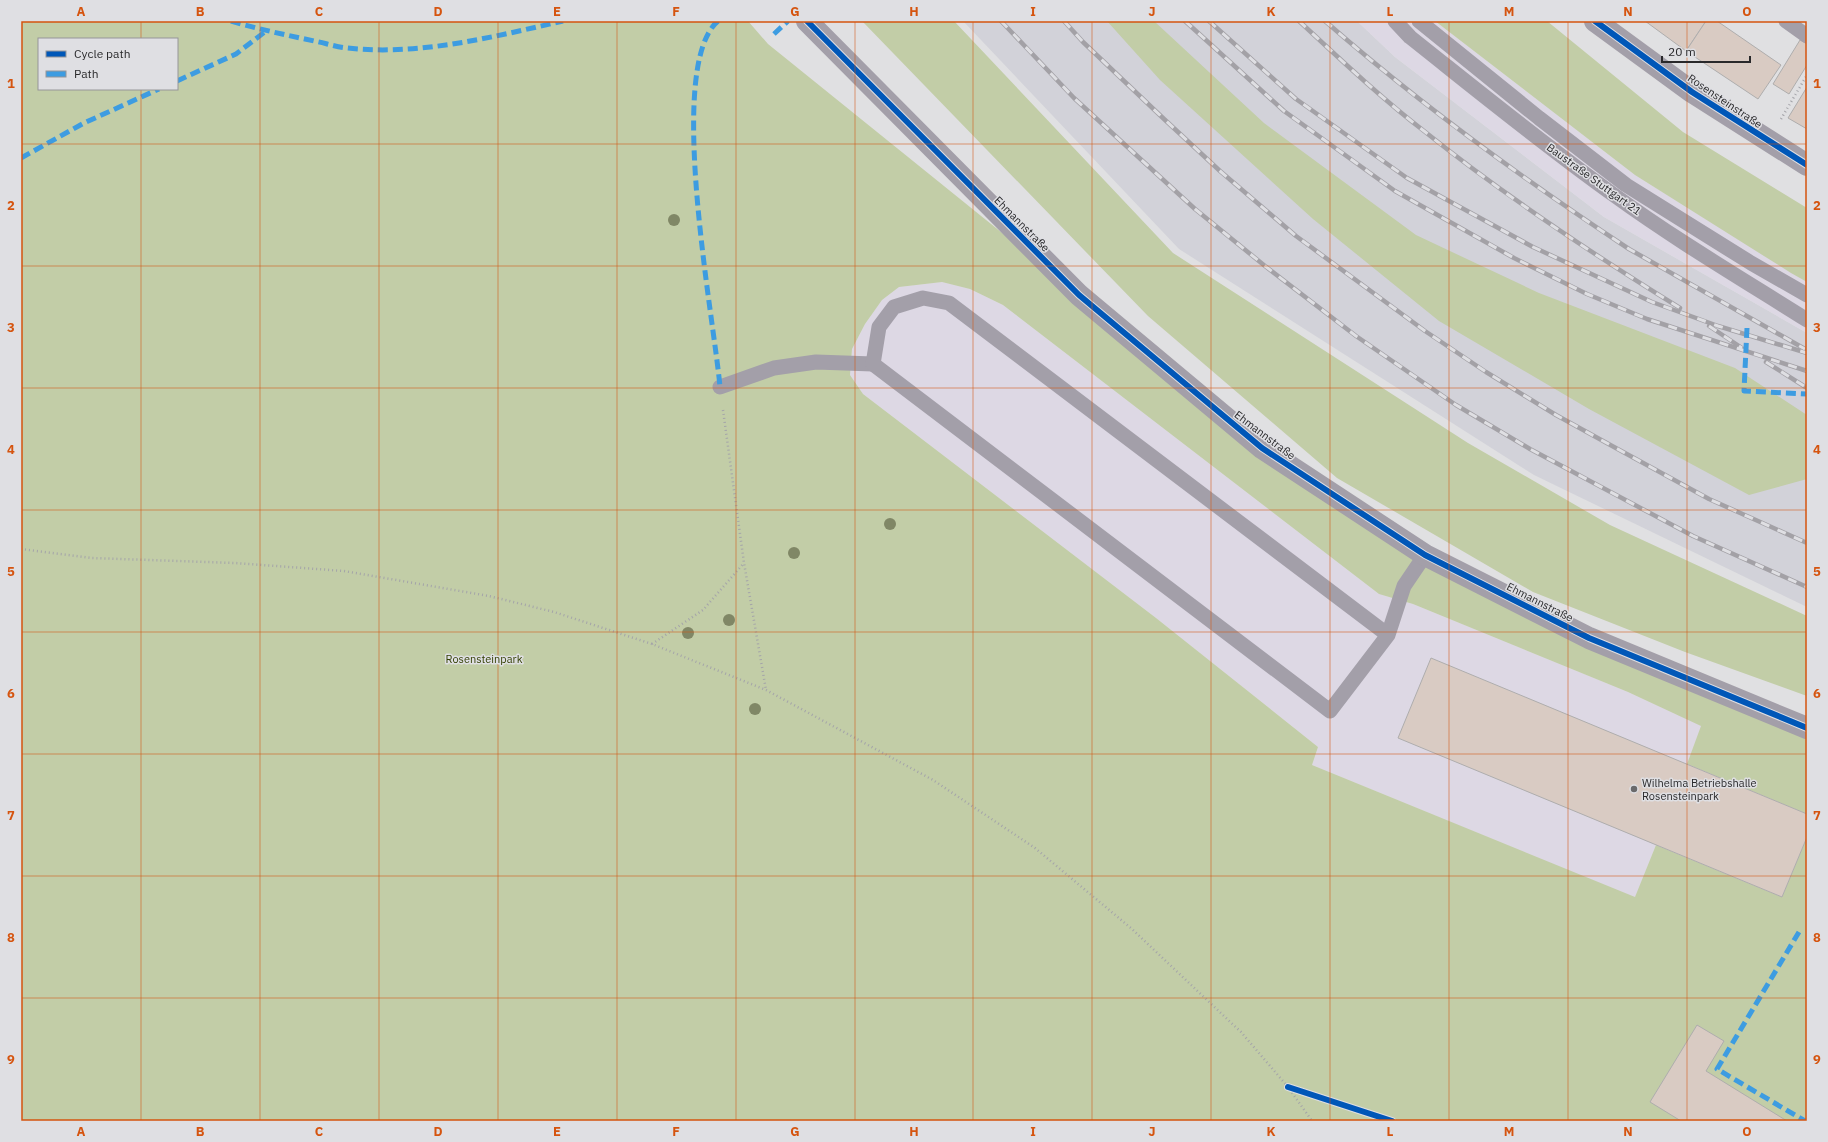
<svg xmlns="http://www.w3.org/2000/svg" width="1828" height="1142" font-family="'IBM Plex Sans',sans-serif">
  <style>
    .built { fill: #d2d2d9 }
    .industrial { fill: #ddd8e4 }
    .green { fill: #c2cda7; fill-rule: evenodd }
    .building { fill: #d9cbc3; stroke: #aeadad }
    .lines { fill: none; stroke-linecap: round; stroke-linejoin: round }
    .path { stroke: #a4a4a9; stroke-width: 2.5; stroke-dasharray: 1 3; stroke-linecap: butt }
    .service { stroke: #a39fa9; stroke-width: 15 }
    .minor { stroke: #a39fa9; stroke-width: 22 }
    .tertiary { stroke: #a39fa9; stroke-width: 22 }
    .rail-casing { stroke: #a3a1a6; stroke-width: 4.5 }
    .rail { stroke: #dfdfe3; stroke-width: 3; stroke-dasharray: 9; stroke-linecap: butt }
    .quiet { stroke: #3d9ce1; stroke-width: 5; stroke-dasharray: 10 5; stroke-linecap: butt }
    .cycleway-casing { stroke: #dfdfe3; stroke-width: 8 }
    .cycleway { stroke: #0057b8; stroke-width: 6 }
    .tree { fill: #808766 }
    .grid { fill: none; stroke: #d5540f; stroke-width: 1; stroke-opacity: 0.55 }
    .poi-dot { fill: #69696b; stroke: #dfdfe3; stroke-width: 1.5 }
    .labels { text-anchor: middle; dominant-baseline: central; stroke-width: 3; stroke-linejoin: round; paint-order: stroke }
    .street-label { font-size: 11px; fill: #29292b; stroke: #dfdfe3 }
    .park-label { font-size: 11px; fill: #323f00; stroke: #dfdfe3 }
    .poi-label { font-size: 11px; fill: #29292b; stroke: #dfdfe3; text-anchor: start }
    .neatline { fill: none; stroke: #d5540f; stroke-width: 1.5 }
    .grid-label { font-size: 13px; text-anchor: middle; font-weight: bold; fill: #d5540f }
  </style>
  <rect width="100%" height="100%" fill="#e0e0e2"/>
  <!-- built -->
  <polygon class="built" points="963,21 1357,21 1395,57 1604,217 1807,333 1807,607 1534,475 1179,249"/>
  <!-- industrial -->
  <g class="industrial">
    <polygon points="1357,21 1435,21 1635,175 1807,282 1807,333 1604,217 1395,57"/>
    <polygon points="942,282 970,289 1003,305 1379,594 1413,604 1628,692 1702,726 1687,764 1807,814 1807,837 1782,897 1656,845 1635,898 1312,765 1318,747 1156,618 863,394 850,375 852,349 865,324 882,300 899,287"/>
  </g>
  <!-- green -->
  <g class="green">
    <path d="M 21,21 L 748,21 L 768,44 L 1079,295 L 1262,448 L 1425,555 L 1807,728 L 1807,814 L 1687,764 L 1701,726 L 1628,692 L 1413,604 L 1379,594 L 1003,305 L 970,289 L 942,282 L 899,287 L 882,300 L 865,324 L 852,349 L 850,375 L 863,394 L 1156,618 L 1318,747 L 1312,765 L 1635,897 L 1656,845 L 1782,897 L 1807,837 L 1807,1121 L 21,1121 ZM 39,39 L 177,39 L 177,89 L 39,89 Z"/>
    <polygon points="862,21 954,21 1173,253 1468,443 1610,525 1807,616 1807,696 1685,652 1533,592 1337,478 1148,316"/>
    <polygon points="1107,21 1154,21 1264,123 1416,235 1539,293 1735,368 1807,415 1807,479 1749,495 1589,409 1439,321 1313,219 1160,80"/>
    <polygon points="1435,21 1547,21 1683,132 1807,208 1807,282 1791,273 1635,175"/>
  </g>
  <!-- building -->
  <g class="building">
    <polygon points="1645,21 1706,21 1686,51"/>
    <polygon points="1706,21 1717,21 1781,65 1758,99 1686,51"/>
    <polygon points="1800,40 1807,44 1807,65 1789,94 1773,84"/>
    <polygon points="1807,87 1807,129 1788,118"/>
    <polygon points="1431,658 1807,814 1807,837 1782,897 1398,738"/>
    <polygon points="1697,1025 1724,1041 1706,1071 1787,1121 1681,1121 1650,1102"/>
  </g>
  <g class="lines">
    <!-- path -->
    <g class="path">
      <polyline points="1781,119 1807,75"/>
      <polyline points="723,410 744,563 766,690"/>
      <polyline points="21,549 92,558 235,563 344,571 489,596 554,612 652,644 766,690 933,780 1035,848 1132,929 1241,1032 1288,1087 1312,1121"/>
      <polyline points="652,644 703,610 744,563"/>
    </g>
    <!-- service -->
    <g class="service">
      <path d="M 1395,21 L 1410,37 C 1478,91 1544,145 1614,195 C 1676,240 1742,279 1807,320"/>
      <polyline points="1419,21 1539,118 1626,185 1751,263 1807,295"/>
      <polyline points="1786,21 1807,36"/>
      <polyline points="720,387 774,368 816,362 873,364"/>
      <polyline points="1388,635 1330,711 873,364 879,327 894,307 923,298 949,303 1388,635 1404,586 1425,555"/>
    </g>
    <!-- minor -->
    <polyline class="minor" points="1595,21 1692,92 1807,165"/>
    <!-- tertiary -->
    <polyline class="tertiary" points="807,21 1079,295 1262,448 1425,555 1589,638 1807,728"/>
    <!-- rail casing -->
    <g class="rail-casing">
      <g id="rail">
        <polyline points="1001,21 1074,98 1195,209 1265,266 1356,336 1456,405 1530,449 1693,536 1807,587"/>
        <polyline points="1064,21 1083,42 1164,119 1220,171 1296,236 1425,331 1486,372 1556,415 1614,447 1709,499 1807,543"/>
        <polyline points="1185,21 1284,111 1395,191 1514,258 1587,294 1647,319 1807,371"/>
        <polyline points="1209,21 1296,99 1407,178 1533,247 1652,302 1718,326 1807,353"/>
        <path d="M 1299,21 C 1340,59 1380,97 1424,131 C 1505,196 1591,253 1680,308"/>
        <path d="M 1325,21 C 1421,105 1523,179 1629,249 L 1805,349"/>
        <polyline points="1709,326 1742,348"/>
        <polyline points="1766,362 1807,388"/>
      </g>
    </g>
    <!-- rail -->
    <use href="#rail" class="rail"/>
    <!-- quiet -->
    <g class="quiet">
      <path d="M 231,21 C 258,29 286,35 314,41 C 325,43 336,47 347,48 C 420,56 492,37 563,21"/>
      <path d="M 718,21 C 665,66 714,318 720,387"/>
      <polyline points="774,34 788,21"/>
      <polyline points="177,81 236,54 266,31"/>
      <polyline points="21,158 84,123 159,89"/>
      <polyline points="1747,328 1744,391 1807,394"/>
      <polyline points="1799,932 1717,1069 1805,1121"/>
    </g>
    <!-- cycleway casing -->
    <g class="cycleway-casing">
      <g id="cycleway">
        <polyline points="807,21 1079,295 1262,448 1425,555 1589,638 1807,728"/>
        <polyline points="1595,21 1692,92 1807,165"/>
        <polyline points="1288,1087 1392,1121"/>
      </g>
    </g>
    <!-- cycleway -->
    <use href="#cycleway" class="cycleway"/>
  </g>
  <!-- trees -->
  <g class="tree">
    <circle cx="674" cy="220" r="6"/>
    <circle cx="890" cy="524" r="6"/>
    <circle cx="794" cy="553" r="6"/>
    <circle cx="729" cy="620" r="6"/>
    <circle cx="688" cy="633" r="6"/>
    <circle cx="755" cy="709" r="6"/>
  </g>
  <!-- grid -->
  <path class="grid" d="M 141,21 L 141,39M 260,21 L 260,1121M 379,21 L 379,1121M 498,21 L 498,1121M 617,21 L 617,1121M 736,21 L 736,1121M 855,21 L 855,1121M 973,21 L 973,1121M 1092,21 L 1092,1121M 1211,21 L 1211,1121M 1330,21 L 1330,1121M 1449,21 L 1449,1121M 1568,21 L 1568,1121M 1687,21 L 1687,1121M 141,89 L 141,1121M 21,144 L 1807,144M 21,266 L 1807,266M 21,388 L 1807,388M 21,510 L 1807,510M 21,632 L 1807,632M 21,754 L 1807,754M 21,876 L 1807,876M 21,998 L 1807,998"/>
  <!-- markers -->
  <circle class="poi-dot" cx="1634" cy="789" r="4"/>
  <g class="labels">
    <!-- street labels -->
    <g class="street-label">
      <text transform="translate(1725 101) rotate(34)">Rosensteinstraße</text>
      <text transform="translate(1594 179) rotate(36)">Baustraße Stuttgart 21</text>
      <text transform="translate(1022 224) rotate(45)">Ehmannstraße</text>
      <text transform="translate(1265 435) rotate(37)">Ehmannstraße</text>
      <text transform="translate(1540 602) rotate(27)">Ehmannstraße</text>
    </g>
    <!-- park labels -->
    <g class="park-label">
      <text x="484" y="659">Rosensteinpark</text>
    </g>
    <!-- poi labels -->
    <g class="poi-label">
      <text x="1642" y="783">Wilhelma Betriebshalle<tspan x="1642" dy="13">Rosensteinpark</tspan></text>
    </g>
  </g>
  <!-- border -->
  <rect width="1828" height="1142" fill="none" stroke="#dfdfe3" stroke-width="44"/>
  <!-- legend -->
  <rect x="38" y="38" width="140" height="52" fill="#dfdfe3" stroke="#969699"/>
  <rect x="46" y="51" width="20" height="6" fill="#0057b8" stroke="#969699"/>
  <text x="74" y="58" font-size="12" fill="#29292b">Cycle path</text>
  <rect x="46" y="71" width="20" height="6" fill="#3d9ce1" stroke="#969699"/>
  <text x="74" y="78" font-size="12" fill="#29292b">Path</text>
  <!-- scale -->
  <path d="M1662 56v6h88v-6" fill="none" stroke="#29292b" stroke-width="2"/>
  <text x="1668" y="56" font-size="12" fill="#29292b" stroke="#dfdfe3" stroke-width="3" paint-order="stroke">20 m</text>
  <rect x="22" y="22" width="1784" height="1098" class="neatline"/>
  <g class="grid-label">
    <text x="81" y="16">A</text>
    <text x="200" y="16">B</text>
    <text x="319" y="16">C</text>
    <text x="438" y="16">D</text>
    <text x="557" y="16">E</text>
    <text x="676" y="16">F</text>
    <text x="795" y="16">G</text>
    <text x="914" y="16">H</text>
    <text x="1033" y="16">I</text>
    <text x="1152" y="16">J</text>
    <text x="1271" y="16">K</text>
    <text x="1390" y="16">L</text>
    <text x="1509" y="16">M</text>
    <text x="1628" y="16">N</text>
    <text x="1747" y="16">O</text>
    <text x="11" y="88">1</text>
    <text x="1817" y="88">1</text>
    <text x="11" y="210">2</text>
    <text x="1817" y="210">2</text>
    <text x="11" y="332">3</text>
    <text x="1817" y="332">3</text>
    <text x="11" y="454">4</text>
    <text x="1817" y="454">4</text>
    <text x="11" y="576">5</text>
    <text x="1817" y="576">5</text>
    <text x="11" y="698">6</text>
    <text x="1817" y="698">6</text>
    <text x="11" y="820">7</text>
    <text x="1817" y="820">7</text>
    <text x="11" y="942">8</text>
    <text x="1817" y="942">8</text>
    <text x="11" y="1064">9</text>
    <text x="1817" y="1064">9</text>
    <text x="81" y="1136">A</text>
    <text x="200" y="1136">B</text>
    <text x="319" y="1136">C</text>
    <text x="438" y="1136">D</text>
    <text x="557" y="1136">E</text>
    <text x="676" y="1136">F</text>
    <text x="795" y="1136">G</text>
    <text x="914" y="1136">H</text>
    <text x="1033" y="1136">I</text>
    <text x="1152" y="1136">J</text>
    <text x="1271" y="1136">K</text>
    <text x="1390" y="1136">L</text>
    <text x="1509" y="1136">M</text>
    <text x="1628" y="1136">N</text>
    <text x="1747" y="1136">O</text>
  </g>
</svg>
